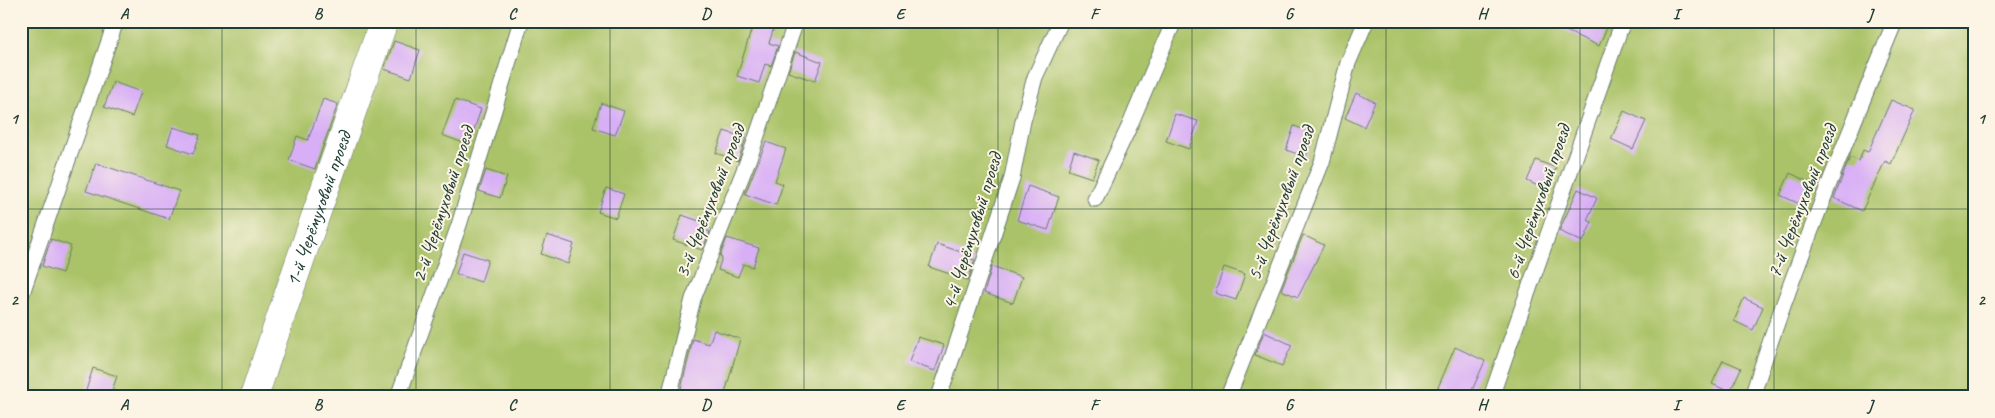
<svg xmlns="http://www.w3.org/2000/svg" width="1995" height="418" font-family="Caveat,sans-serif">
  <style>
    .green { fill: #aac368; stroke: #64804e }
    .building { fill: #d8aff6 }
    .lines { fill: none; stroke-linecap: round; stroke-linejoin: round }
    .lane-casing { stroke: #697a6b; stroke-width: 17 }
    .street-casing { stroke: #697a6b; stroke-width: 29 }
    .lane { stroke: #fff; stroke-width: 15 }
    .street { stroke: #fff; stroke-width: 28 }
    .grid { fill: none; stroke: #1f3d34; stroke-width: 1; stroke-opacity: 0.55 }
    .labels { text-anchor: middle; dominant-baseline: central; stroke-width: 4; stroke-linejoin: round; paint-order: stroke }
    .street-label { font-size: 20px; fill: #1f3d34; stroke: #fcf5e5 }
    .neatline { fill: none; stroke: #1f3d34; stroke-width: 2 }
    .grid-label { font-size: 16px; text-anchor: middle; font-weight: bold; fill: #1f3d34 }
  </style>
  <rect width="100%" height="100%" fill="#fcf5e5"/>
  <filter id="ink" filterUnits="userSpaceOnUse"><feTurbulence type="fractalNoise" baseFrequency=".02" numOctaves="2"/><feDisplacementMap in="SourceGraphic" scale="10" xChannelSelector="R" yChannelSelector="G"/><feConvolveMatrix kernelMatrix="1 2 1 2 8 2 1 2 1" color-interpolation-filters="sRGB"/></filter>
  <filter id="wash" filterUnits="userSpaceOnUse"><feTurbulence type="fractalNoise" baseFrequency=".0096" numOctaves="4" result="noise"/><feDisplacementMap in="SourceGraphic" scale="20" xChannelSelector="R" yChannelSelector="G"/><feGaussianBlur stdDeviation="1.12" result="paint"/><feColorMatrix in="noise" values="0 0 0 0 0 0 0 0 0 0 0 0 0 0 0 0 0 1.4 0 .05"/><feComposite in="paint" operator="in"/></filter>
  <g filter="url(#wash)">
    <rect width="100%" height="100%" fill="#f2ead0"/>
    <!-- green -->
    <rect class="green" x="21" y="21" width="1953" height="376"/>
    <g id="blocks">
      <!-- building -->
      <g class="building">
        <polygon points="754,21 776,21 769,43 778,46 771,66 765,64 759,83 737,76"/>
        <polygon points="1544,21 1610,21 1599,46"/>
        <polygon points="394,41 420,50 411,78 384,69"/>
        <polygon points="795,52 822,62 815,81 788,72"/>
        <polygon points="113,82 141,92 132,117 104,107"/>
        <polygon points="1356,93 1375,102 1364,127 1345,118"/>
        <polygon points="323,99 338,104 315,169 289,160 297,136 308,140"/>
        <polygon points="455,100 481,109 469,145 442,135"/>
        <polygon points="1891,100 1915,110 1891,164 1885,161 1862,211 1834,198 1850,157 1859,161 1863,150 1868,152"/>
        <polygon points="601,103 624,111 615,135 593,128"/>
        <polygon points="1624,111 1646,121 1633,149 1611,139"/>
        <polygon points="1175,114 1198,121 1189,149 1166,141"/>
        <polygon points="1294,126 1314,133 1306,157 1286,150"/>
        <polygon points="173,127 200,135 193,154 167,145"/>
        <polygon points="724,131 746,138 738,161 716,153"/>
        <polygon points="766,142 786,149 775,181 783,184 776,205 745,194"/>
        <polygon points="1074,151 1099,160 1092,178 1068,170"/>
        <polygon points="1536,160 1556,168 1547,190 1527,181"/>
        <polygon points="96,163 179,191 169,219 86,191"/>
        <polygon points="486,170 507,177 500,198 479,191"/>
        <polygon points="1790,173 1811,183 1802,205 1780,195"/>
        <polygon points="1028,186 1059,197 1048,230 1017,220"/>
        <polygon points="606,188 624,194 616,218 598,212"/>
        <polygon points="1578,189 1597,198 1587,220 1592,222 1583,242 1559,231"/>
        <polygon points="682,215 708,224 705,230 710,232 702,250 673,240"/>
        <polygon points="547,235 574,244 568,264 541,254"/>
        <polygon points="1303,235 1324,245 1298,297 1281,290"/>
        <polygon points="727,238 759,248 753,267 743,264 738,277 718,270 722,257 720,256"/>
        <polygon points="51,239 71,246 62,273 42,266"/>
        <polygon points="937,244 967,254 965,257 975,260 968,280 929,267"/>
        <polygon points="463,252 488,260 481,282 456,274"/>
        <polygon points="992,266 1022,277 1013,303 984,293"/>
        <polygon points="1224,267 1245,274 1236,300 1215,293"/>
        <polygon points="1744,298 1763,307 1753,330 1734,321"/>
        <polygon points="714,330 740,339 724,397 702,397 681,389 693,339 709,344"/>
        <polygon points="1264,332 1292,345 1282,366 1255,355"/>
        <polygon points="918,337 944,345 935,371 909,362"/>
        <polygon points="1455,347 1485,361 1469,397 1434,397"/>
        <polygon points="1723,360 1741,368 1730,392 1712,384"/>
        <polygon points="93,368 117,376 110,397 84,397"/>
      </g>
    </g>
  </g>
  <g filter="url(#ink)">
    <use href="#blocks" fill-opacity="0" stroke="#697a6b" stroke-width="1"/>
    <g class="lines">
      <!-- lane casing -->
      <g class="lane-casing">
        <g id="lane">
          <polyline points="1095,199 1129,127 1174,21"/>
          <polyline points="21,296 116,21"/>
          <polyline points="398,397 459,225 521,21"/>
          <polyline points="669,397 693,299 752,150 796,21"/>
          <polyline points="939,397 1012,178 1023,121 1035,77 1061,21"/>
          <polyline points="1228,397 1322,162 1348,63 1366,21"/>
          <polyline points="1491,397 1623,21"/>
          <path d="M 1752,397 C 1793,269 1844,145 1895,21"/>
        </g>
      </g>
      <!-- street casing -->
      <g class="street-casing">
        <g id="street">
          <path id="s1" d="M 254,397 C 295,271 340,146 384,21"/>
        </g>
      </g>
      <!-- lane -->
      <use href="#lane" class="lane"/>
      <!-- street -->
      <use href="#street" class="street"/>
    </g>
  </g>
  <!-- grid -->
  <path class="grid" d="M 222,21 L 222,397M 416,21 L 416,397M 610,21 L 610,397M 804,21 L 804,397M 998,21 L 998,397M 1192,21 L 1192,397M 1386,21 L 1386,397M 1580,21 L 1580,397M 1774,21 L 1774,397M 21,209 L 1974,209"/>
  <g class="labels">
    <!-- street labels -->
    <g class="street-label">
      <text transform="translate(710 201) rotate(-69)">3-й Черёмуховый проезд</text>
      <text transform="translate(1802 201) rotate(-69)">7-й Черёмуховый проезд</text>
      <text transform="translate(1538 202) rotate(-71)">6-й Черёмуховый проезд</text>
      <text transform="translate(1281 203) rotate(-70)">5-й Черёмуховый проезд</text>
      <text transform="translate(443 204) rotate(-72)">2-й Черёмуховый проезд</text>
      <text stroke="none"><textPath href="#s1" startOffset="199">1-й Черёмуховый проезд</textPath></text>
      <text transform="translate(972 231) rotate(-73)">4-й Черёмуховый проезд</text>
    </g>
  </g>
  <!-- margin -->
  <rect width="1995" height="418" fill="none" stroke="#fcf5e5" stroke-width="55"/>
  <rect x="28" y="28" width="1940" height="362" class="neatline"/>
  <g class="grid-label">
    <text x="124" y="19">A</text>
    <text x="318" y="19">B</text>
    <text x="512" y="19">C</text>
    <text x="706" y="19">D</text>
    <text x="900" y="19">E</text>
    <text x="1094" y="19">F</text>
    <text x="1289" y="19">G</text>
    <text x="1482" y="19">H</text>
    <text x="1676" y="19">I</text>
    <text x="1870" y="19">J</text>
    <text x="14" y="124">1</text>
    <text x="1981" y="124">1</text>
    <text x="14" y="305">2</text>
    <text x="1981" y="305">2</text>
    <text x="124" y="410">A</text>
    <text x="318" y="410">B</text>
    <text x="512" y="410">C</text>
    <text x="706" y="410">D</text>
    <text x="900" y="410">E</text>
    <text x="1094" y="410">F</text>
    <text x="1289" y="410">G</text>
    <text x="1482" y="410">H</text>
    <text x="1676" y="410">I</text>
    <text x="1870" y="410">J</text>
  </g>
</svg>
